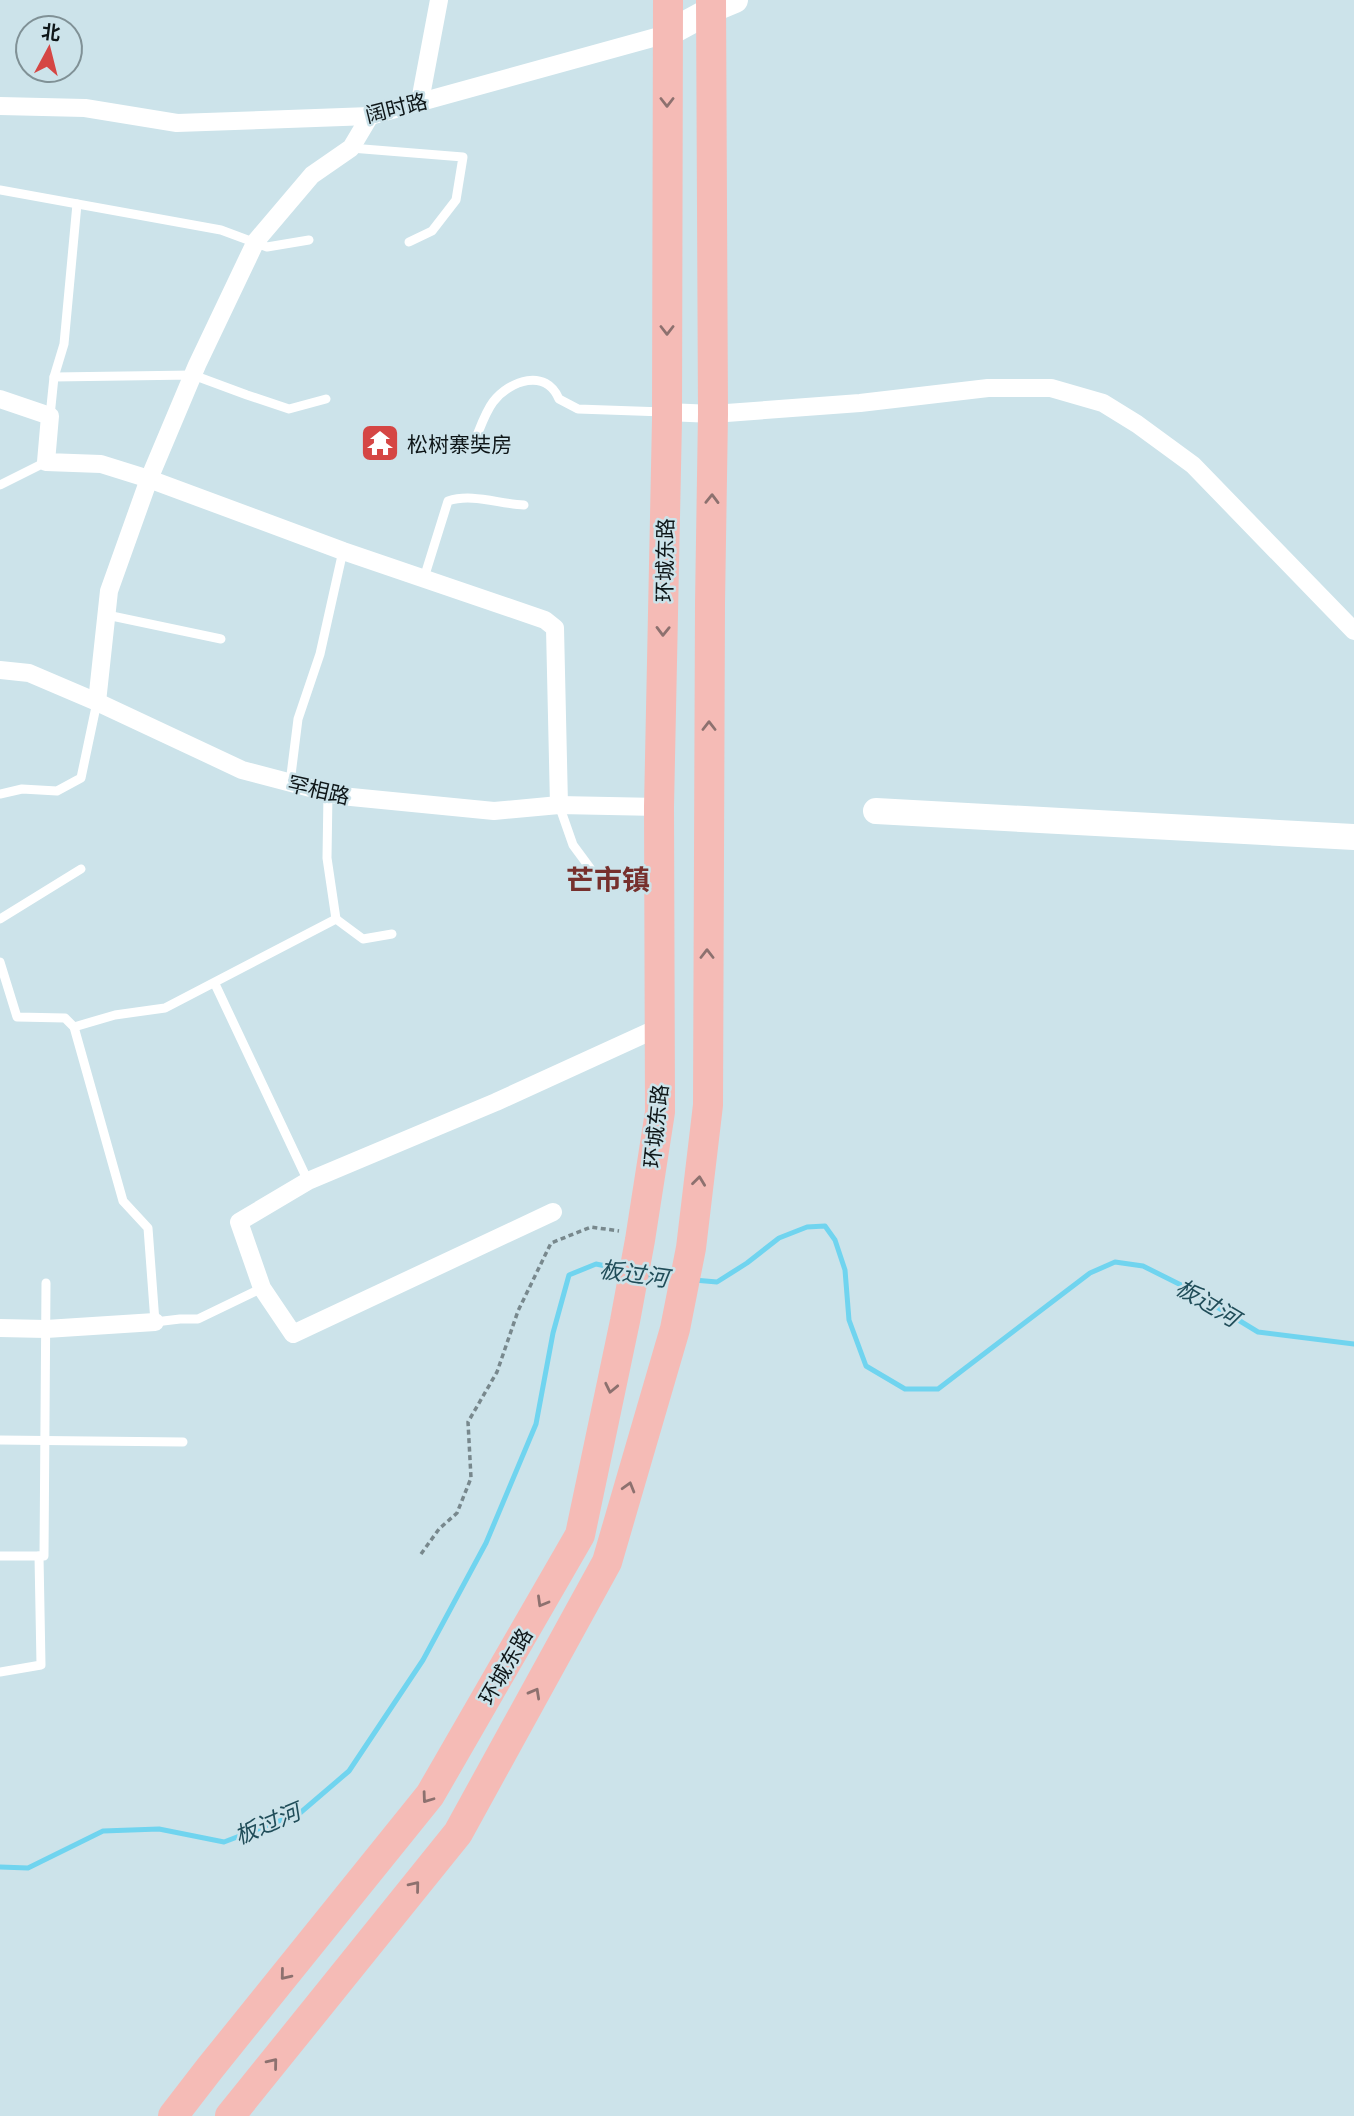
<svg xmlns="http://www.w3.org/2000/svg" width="1354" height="2116" font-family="Barlow,'Noto Sans SC',sans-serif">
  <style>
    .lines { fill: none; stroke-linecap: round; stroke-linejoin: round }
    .stream { stroke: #70d4ef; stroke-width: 5 }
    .path { stroke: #78888d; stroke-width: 3.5; stroke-dasharray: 5 3.5; stroke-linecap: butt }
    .lane { stroke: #fff; stroke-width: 9 }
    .street { stroke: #fff; stroke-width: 18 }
    .secondary { stroke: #fff; stroke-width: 26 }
    .primary { stroke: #f5bbb6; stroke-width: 30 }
    .oneway { stroke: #8d716f }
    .labels { text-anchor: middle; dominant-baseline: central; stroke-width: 5; stroke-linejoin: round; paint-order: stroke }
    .street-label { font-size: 21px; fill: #0e1618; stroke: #cce3ea }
    .poi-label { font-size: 21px; fill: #0e1618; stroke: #cce3ea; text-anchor: start }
    .water-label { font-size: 23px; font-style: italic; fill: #204d59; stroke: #cce3ea }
    .district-label { font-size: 28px; font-weight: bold; fill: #76302d; stroke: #cce3ea }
  </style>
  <rect width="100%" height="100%" fill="#cce3ea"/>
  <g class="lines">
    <!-- stream -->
    <g class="stream">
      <polyline points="642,1274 677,1279"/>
      <polyline points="694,1280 717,1282 747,1263 779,1238 807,1227 825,1226 835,1240 845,1270 849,1320 866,1366 905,1389 938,1389 1090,1273 1115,1262 1143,1266 1181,1285 1258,1332 1354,1344"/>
      <polyline points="0,1867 28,1868 103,1831 159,1829 224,1842 300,1813 349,1771 423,1660 486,1543 536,1424 553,1333 569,1275 596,1264 625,1270"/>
    </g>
    <!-- path -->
    <polyline class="path" points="421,1554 439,1529 457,1513 471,1478 468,1422 497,1372 518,1311 551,1243 591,1227 619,1231"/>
    <!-- lane -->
    <g class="lane">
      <polyline points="351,148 463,157 456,200 432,231 409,242"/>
      <polyline points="0,190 221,230 267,247 309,240"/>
      <polyline points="54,377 193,375 247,395 289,409 326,399"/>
      <polyline points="50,416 54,377 64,344 77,204"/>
      <path d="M 472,447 C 479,432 484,414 493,402 C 510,380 546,368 559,399 L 578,409 L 664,412"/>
      <polyline points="0,485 46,462"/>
      <path d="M 424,578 L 448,501 C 472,493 499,504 524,505"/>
      <polyline points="107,615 221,639"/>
      <polyline points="290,783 298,719 320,654 343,551"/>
      <polyline points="0,794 22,789 57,791 81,778 97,702"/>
      <polyline points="559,805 573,845 590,868"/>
      <polyline points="0,919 81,869"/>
      <polyline points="336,919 363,939 392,934"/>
      <polyline points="0,962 17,1017 65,1018 74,1027 123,1201 148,1228 155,1322 180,1319 198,1319 262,1288"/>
      <polyline points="215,984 308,1181"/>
      <polyline points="74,1027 115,1015 165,1008 336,919 327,858 328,793"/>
      <polyline points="0,1440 183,1442"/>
      <polyline points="0,1556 44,1556 46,1283"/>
      <polyline points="0,1672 41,1665 39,1556"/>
    </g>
    <!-- street -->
    <g class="street">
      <polyline points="420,101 439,0"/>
      <polyline points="0,106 85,108 177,123 370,116 667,34"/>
      <polyline points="0,399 50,416 46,462 101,464 149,479 343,551 545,620 555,628 559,805"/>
      <polyline points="667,412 713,414 860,403 988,388 1051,388 1103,403 1137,424 1193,465 1354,631"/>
      <polyline points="0,670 29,673 97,702 242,770 341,796 494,811 559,805 659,807"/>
      <polyline points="97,702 109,591 149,479 197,365 256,241 312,175 351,148 370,116"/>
      <polyline points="553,1212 293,1334 262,1288 239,1222 308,1181 496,1102 660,1027"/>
      <polyline points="0,1328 46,1329 155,1322"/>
    </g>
    <!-- secondary -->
    <g class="secondary">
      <polyline points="667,34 711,10 735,0"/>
      <polyline points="876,811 1354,837"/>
    </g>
    <!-- primary -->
    <g class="primary">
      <polyline points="173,2116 210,2068 430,1795 580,1535 625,1321 640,1240 660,1112 659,807 667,420 668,0"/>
      <polyline points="230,2116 458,1833 607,1562 675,1329 691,1248 708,1105 710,604 713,414 711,0"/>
    </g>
  </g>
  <!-- one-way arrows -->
  <defs><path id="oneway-chevron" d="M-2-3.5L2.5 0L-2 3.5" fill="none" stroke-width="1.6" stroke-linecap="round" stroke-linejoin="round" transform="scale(1.75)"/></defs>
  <g class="oneway">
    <use href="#oneway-chevron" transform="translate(667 102) rotate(90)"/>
    <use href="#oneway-chevron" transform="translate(667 330) rotate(90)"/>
    <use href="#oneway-chevron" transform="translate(712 499) rotate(-89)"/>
    <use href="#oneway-chevron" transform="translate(663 631) rotate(91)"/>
    <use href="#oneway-chevron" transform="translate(709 726) rotate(-90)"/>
    <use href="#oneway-chevron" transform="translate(707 954) rotate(-90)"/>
    <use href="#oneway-chevron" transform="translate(699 1181) rotate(-83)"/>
    <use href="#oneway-chevron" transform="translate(611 1388) rotate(102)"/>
    <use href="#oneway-chevron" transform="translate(629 1487) rotate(-74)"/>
    <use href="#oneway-chevron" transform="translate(542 1602) rotate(120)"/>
    <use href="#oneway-chevron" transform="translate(535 1693) rotate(-61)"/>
    <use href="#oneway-chevron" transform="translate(427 1798) rotate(126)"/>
    <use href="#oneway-chevron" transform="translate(415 1886) rotate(-51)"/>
    <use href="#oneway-chevron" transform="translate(285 1975) rotate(129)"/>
    <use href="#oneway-chevron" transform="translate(273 2063) rotate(-51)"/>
  </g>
  <!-- icons -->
  <defs>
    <g id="temple-square" transform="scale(2.0125)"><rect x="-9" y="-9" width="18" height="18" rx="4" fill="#d54644" stroke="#cce3ea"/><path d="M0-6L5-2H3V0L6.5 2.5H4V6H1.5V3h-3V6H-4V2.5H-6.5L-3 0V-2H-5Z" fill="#fff"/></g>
  </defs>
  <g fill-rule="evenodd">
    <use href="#temple-square" x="380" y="443"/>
  </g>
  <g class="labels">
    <!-- street labels -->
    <g class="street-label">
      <text transform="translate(396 107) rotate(-14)">阔时路</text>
      <text transform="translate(664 560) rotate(-89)">环城东路</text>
      <text transform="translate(319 789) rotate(13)">罕相路</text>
      <text transform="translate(655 1126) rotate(-84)">环城东路</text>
      <text transform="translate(505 1666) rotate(-60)">环城东路</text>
    </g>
    <!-- poi labels -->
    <g class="poi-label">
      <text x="407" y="443">松树寨奘房</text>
    </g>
    <!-- water labels -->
    <g class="water-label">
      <text transform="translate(634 1273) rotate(8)">板过河</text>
      <text transform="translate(1208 1302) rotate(31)">板过河</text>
      <text transform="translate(267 1823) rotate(-23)">板过河</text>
    </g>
    <!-- district labels -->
    <g class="district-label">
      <text x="608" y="879">芒市镇</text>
    </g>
  </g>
  <!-- north arrow -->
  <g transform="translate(49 49) rotate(7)"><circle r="33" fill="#cce3ea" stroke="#809196" stroke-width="2"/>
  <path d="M0-5L12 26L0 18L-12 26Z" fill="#d54644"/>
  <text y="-10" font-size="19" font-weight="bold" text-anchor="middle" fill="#0e1618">北</text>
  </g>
</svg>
